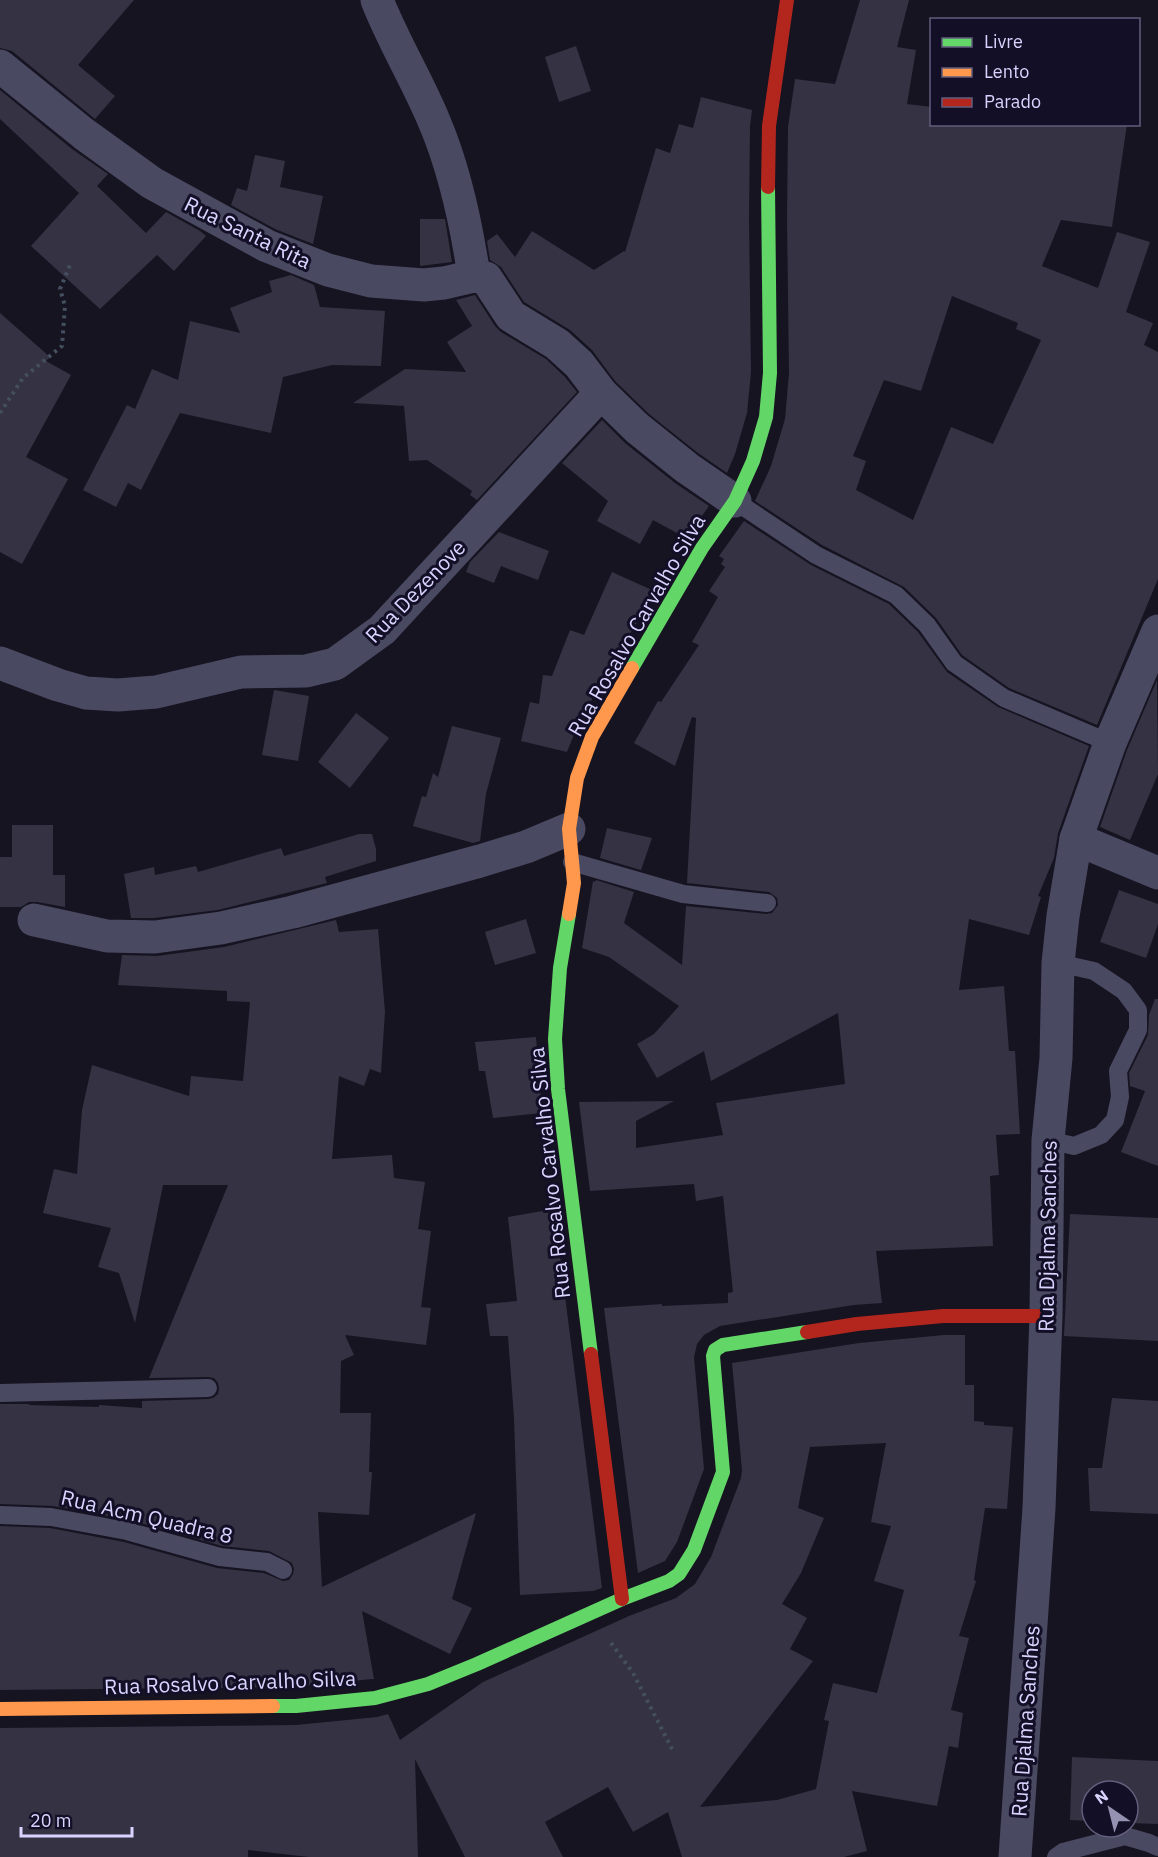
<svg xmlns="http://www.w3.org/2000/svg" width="1158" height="1857" font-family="'IBM Plex Sans',sans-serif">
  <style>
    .building { fill: #343243; fill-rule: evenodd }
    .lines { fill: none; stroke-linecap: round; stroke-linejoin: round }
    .path { stroke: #44505f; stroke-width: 4; stroke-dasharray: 3 4.5; stroke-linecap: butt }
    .lane { stroke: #4a4962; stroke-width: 18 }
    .street { stroke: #4a4962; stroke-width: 33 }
    .fast { stroke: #63d668; stroke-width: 14 }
    .slow { stroke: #ff974d; stroke-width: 14 }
    .jam { stroke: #b3261e; stroke-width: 14 }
    .labels { text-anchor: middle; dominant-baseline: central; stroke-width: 6; stroke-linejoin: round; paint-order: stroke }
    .street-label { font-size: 21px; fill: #d9d4ff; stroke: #130f26 }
  </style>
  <rect width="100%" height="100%" fill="#161421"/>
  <!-- building -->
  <g class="building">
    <polygon points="0,0 134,0 78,65 115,96 95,119 12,51 0,48"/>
    <path d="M 860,0 L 909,0 L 897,47 L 916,50 L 907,104 L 932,107 L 932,124 L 1127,124 L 1112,227 L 1061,220 L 1042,266 L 1098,288 L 1117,232 L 1150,242 L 1126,312 L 1153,323 L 1144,345 L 1158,352 L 1158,579 L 1097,725 L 1009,688 L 962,655 L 936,618 L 904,587 L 822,545 L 755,501 L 771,466 L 785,419 L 789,373 L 787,219 L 788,127 L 795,79 L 835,84 ZM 952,296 L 1018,323 L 1016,329 L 1041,340 L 993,444 L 951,427 L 913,520 L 856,490 L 866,461 L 853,456 L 884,380 L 921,391 Z"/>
    <polygon points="576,46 591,91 559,102 545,57"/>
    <polygon points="0,90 72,149 108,174 97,186 146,233 166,212 200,231 206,236 174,271 157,255 100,309 31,246 79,193 0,119"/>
    <polygon points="701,97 752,110 750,126 749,219 751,372 747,413 735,454 727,473 698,453 649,414 615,381 592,350 570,330 524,302 501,267 490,260 487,241 497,234 515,257 532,231 594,270 624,251 625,252 656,148 670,153 679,124 693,128"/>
    <polygon points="255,155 285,161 280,187 323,196 313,244 275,229 231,205 237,188 247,191"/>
    <polygon points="420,219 445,219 452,262 420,266"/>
    <polygon points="291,275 314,285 320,307 385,311 381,366 332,365 283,377 271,433 180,413 141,490 128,483 116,507 83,490 127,405 135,409 152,369 178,380 190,321 240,333 230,308 272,292 269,281"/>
    <polygon points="475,295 495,326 501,332 546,359 565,377 577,392 477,500 470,495 472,491 427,460 409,461 404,406 353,403 405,369 466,372 447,342 472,326 456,300"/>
    <polygon points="0,313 50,357 46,361 71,375 26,457 68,479 22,564 0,552"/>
    <polygon points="602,420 625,443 675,483 709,506 686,538 653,520 640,544 597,521 608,501 562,463"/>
    <polygon points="744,521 811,565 889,604 918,632 947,672 998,707 1089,746 1058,833 1054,858 1038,896 1041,897 1029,935 969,919 959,990 1004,986 1009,1051 1015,1051 1020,1134 996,1135 999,1175 990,1176 993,1246 876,1251 882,1303 854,1305 720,1326 704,1335 697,1344 694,1357 704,1469 677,1542 665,1561 638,1573 604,1308 662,1304 662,1306 728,1303 728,1293 733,1292 723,1196 696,1201 694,1184 590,1191 579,1102 674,1101 636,1121 636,1148 723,1135 716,1103 845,1084 838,1013 711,1081 704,1051 657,1078 637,1044 654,1034 679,1006 609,957 582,948 593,881 595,882 596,880 634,892 624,923 682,965 686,906 766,914 772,913 778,905 777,898 769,892 687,883 696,718 692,717 675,766 634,743 658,701 661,702 699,645 692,642 718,597 709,591 725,567 721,564 724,559 719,556"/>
    <polygon points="499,532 549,551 538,580 501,566 494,583 466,572 470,562"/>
    <polygon points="612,572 652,590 641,615 583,715 582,714 567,752 521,741 530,702 539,704 543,675 552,676 570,630 584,635"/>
    <polygon points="1157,680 1158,774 1130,840 1100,827 1127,750"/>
    <polygon points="274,690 309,696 298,761 262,755"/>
    <polygon points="356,713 389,738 350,788 318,762"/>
    <polygon points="452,726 501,738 486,794 480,841 473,843 413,826 422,796 426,797 433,773 438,777"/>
    <polygon points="12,825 53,825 53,875 65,875 65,907 37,902 29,902 21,907 0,907 0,857 12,857"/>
    <polygon points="607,828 652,838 641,870 600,858"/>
    <polygon points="359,834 372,834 376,849 376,861 325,877 327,883 218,910 154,918 131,918 124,874 154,867 155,875 196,866 198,872 281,848 284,856"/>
    <polygon points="1119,890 1158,904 1158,924 1146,958 1100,942"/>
    <polygon points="526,919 536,953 495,965 485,932"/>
    <polygon points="336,920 339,932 378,929 385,1012 381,1073 370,1069 364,1086 339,1076 332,1159 392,1155 394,1178 425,1182 418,1229 431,1231 421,1307 431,1308 426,1345 345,1335 354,1355 341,1361 340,1413 371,1413 369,1472 372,1472 369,1515 318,1512 322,1587 476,1513 452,1599 472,1608 450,1654 362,1611 374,1679 372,1679 295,1687 0,1690 0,1526 50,1528 124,1542 217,1568 264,1573 283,1581 289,1580 293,1574 294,1569 292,1563 269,1551 222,1546 130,1520 53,1506 0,1504 0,1404 29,1404 29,1405 99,1407 99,1405 142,1408 142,1401 208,1399 213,1398 218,1394 219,1388 218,1383 214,1378 208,1377 149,1378 228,1185 163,1185 135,1323 119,1273 98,1267 111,1228 43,1213 54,1169 77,1174 82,1110 92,1065 189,1096 191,1076 243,1081 250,1002 227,1001 227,991 118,985 122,955 157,956 224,947"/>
    <polygon points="1155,999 1158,999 1158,1166 1121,1152 1145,1091 1130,1086 1129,1073 1148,1035 1149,1015"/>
    <polygon points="536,1037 542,1113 493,1118 485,1071 479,1071 475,1042"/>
    <polygon points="554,1209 602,1588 593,1591 520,1595 514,1418 508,1336 490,1336 486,1304 517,1301 508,1217"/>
    <polygon points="1070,1214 1158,1218 1158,1341 1064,1336"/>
    <path d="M 944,1335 L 965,1335 L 965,1385 L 974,1385 L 974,1421 L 984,1422 L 984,1425 L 1013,1427 L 1007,1509 L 985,1508 L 974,1580 L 976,1581 L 959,1636 L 969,1638 L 951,1710 L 963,1713 L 958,1748 L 949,1746 L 937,1806 L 852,1791 L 867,1851 L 844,1857 L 682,1857 L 668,1812 L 633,1832 L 608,1787 L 545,1822 L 563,1857 L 465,1857 L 415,1759 L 418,1857 L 309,1857 L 248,1850 L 248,1857 L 0,1857 L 0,1728 L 296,1725 L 377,1717 L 388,1714 L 400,1740 L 483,1682 L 629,1616 L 676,1598 L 695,1584 L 711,1557 L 741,1478 L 742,1470 L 732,1363 L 859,1343 ZM 886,1443 L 871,1522 L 891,1526 L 874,1581 L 904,1590 L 877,1693 L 833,1683 L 824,1720 L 829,1721 L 816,1789 L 777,1800 L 700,1807 L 813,1661 L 790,1649 L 807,1618 L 782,1604 L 801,1573 L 824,1518 L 798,1508 L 810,1447 Z"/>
    <polygon points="1112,1398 1158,1401 1158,1514 1090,1511 1088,1468 1102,1468"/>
    <polygon points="1072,1757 1158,1761 1158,1824 1128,1823 1128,1791 1092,1791 1092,1821 1070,1820"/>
  </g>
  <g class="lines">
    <!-- path -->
    <g class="path">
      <polyline points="0,413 23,378 62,346 65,306 60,289 70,265"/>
      <polyline points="611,1643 633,1673 672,1749"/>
    </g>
    <!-- lane -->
    <g class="lane">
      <polyline points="735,501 816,555 896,595 927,625 954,663 1004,698 1110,743"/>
      <polyline points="572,862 683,894 767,903"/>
      <polyline points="1048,1140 1074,1146 1101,1135 1115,1120 1120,1097 1118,1071 1138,1030 1138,1010 1124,991 1094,971 1058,963"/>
      <polyline points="0,1393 208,1388"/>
      <polyline points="0,1515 51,1517 127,1531 220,1557 267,1562 283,1570"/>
      <polyline points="1056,1857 1063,1852 1125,1836 1149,1843 1158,1847"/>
    </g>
    <!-- street -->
    <g class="street">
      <path d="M 377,0 C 393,41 417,80 434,121 C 455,170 466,222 474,276"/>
      <polyline points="0,66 84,134 152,183 267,246 328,270 371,281 424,285 444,283 474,276 486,278 511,316 557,344 579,364 601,393 637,428 687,468 735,501"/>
      <polyline points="0,663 58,685 86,693 118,695 156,692 241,672 306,671 335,664 382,630 601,393"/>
      <polyline points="1076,839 1158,873"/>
      <polyline points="34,920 107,936 155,937 221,928 293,912 480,861 526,847 569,829"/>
      <polyline points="1015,1857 1039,1508 1046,1316 1048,1140 1056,1058 1058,963 1063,916 1076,839 1110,743 1158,631"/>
    </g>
    <!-- fast -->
    <g class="fast">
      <polyline points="632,668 702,548 735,501 753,461 766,417 770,373 768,187"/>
      <polyline points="569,914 560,968 555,1039 558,1089 591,1354"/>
      <polyline points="273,1706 296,1706 375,1698 428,1684 477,1664 622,1599 669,1581 679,1574 694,1550 723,1472 713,1356 715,1350 723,1345 807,1332"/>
    </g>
    <!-- slow -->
    <g class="slow">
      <polyline points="569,914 574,883 569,829 577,778 592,737 632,668"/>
      <polyline points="0,1709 273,1706"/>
    </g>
    <!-- jam -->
    <g class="jam">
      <polyline points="768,187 769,126 787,0"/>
      <polyline points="807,1332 857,1324 943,1316 1046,1316"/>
      <polyline points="591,1354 622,1599"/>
    </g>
  </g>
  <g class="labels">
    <!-- street labels -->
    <g class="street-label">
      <text transform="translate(248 232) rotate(26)">Rua Santa Rita</text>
      <text transform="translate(415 591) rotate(-46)">Rua Dezenove</text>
      <text transform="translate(636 625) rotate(-60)">Rua Rosalvo Carvalho Silva</text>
      <text transform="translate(549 1173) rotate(-96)">Rua Rosalvo Carvalho Silva</text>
      <text transform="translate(1047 1236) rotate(-89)">Rua Djalma Sanches</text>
      <text transform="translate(147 1516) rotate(13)">Rua Acm Quadra 8</text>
      <text transform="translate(230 1682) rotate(-2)">Rua Rosalvo Carvalho Silva</text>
      <text transform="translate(1025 1721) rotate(-86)">Rua Djalma Sanches</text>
    </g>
  </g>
  <!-- legend -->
  <rect x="930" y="18" width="210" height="108" fill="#130f26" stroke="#625e7d" stroke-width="1.5"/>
  <rect x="942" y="38" width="30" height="9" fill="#63d668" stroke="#625e7d" stroke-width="1.5"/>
  <text x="984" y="48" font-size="18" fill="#d9d4ff">Livre</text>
  <rect x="942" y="68" width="30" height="9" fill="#ff974d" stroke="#625e7d" stroke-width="1.5"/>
  <text x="984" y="78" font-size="18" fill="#d9d4ff">Lento</text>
  <rect x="942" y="98" width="30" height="9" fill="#b3261e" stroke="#625e7d" stroke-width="1.5"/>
  <text x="984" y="108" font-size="18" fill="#d9d4ff">Parado</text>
  <!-- north arrow -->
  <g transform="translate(1110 1809) rotate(325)"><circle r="28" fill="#130f26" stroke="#625e7d" stroke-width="1.5"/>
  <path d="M0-4.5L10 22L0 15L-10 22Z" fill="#9591b1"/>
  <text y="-9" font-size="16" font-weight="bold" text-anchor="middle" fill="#d9d4ff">N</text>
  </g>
  <!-- scale -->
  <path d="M21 1827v9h111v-9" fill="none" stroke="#d9d4ff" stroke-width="3"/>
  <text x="30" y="1827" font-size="18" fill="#d9d4ff" stroke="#130f26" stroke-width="4.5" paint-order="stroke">20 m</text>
</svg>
